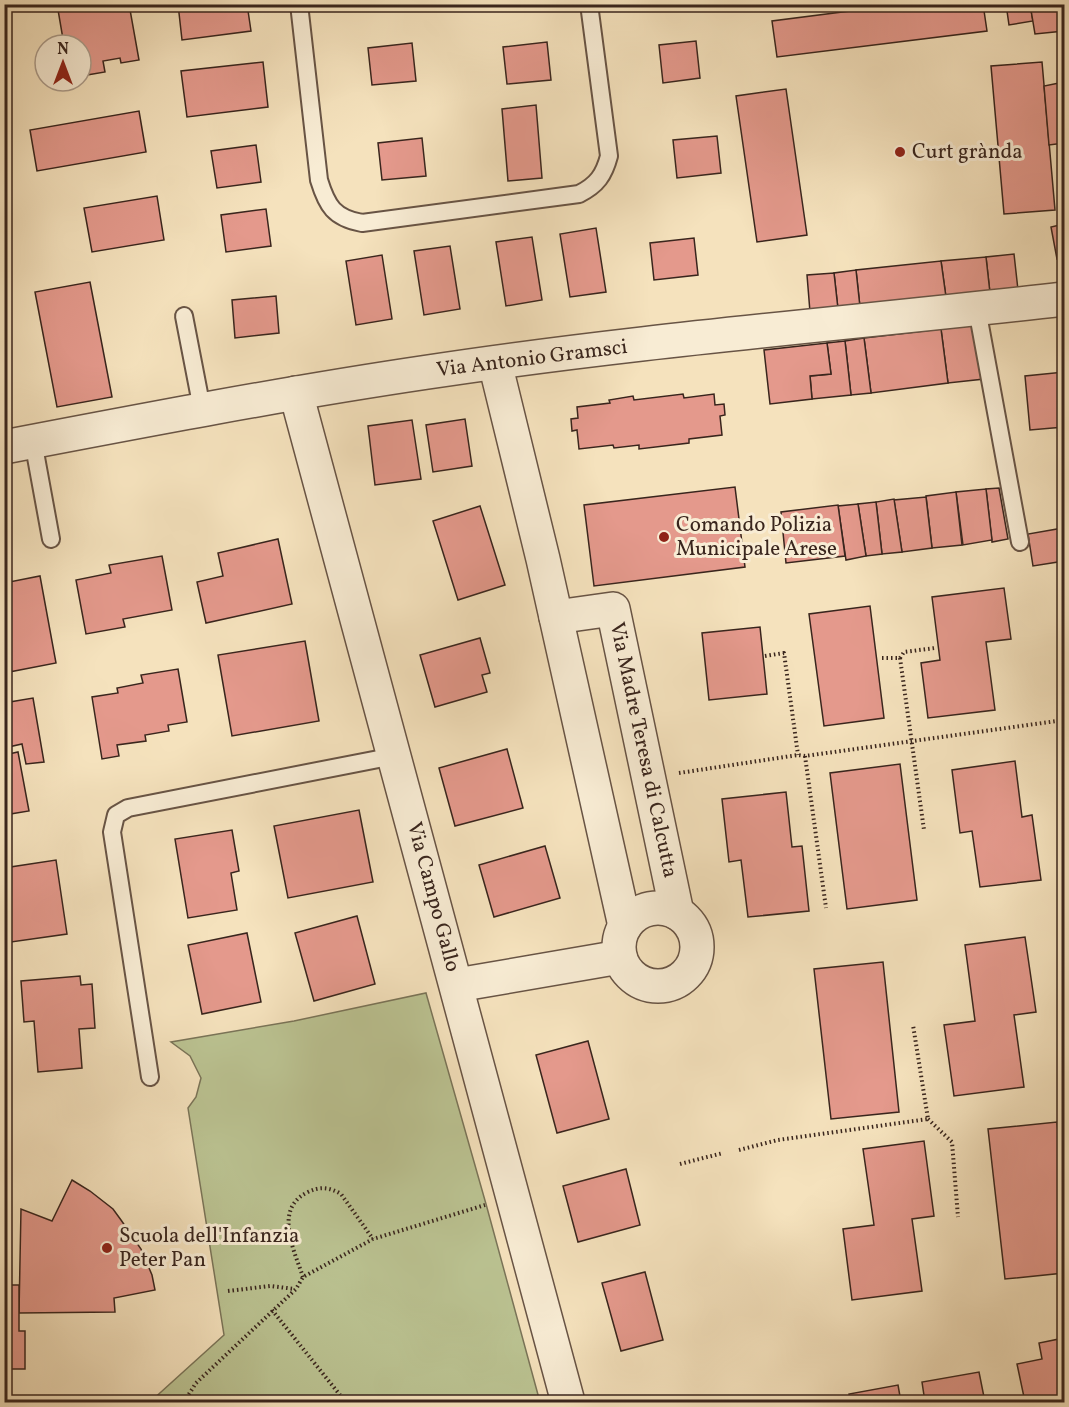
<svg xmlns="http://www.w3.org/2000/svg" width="1069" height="1407" font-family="Vollkorn,serif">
<rect width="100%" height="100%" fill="#f5e2bd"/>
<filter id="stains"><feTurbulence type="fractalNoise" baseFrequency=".00333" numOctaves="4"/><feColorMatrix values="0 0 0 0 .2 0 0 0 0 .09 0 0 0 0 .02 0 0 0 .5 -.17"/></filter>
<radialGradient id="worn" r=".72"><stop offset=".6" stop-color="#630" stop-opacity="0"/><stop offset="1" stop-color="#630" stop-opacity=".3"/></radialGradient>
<path fill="#bbc392" stroke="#7a7458" stroke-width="1.5" d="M426 993 486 1204 540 1402H150L224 1335 188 1108 196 1097 201 1078 190 1056 171 1042 294 1021Z"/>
<g fill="#e4998c" stroke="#39251d" stroke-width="1.5">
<path d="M57 4H129L139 60 121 63 120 58 103 61 105 72 81 76V45H64Z"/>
<path d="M178 4H247L251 31 182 40Z"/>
<path d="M388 4H432V6L388 10Z"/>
<path d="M905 4H983L987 31 777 57 772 21Z"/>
<path d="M1006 4H1030L1033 21 1009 25Z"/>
<path d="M1030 4H1064V31L1035 34Z"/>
<path d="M696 41 700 78 663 83 659 45Z"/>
<path d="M547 42 551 80 507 84 503 47Z"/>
<path d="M412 43 416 81 372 85 368 48Z"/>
<path d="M263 62 268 107 187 117 181 71Z"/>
<path d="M1042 62 1055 210 1004 214 991 66Z"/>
<path d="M1064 82V143L1049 145 1044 86Z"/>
<path d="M786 89 807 235 757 242 736 96Z"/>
<path d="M536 105 542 178 508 181 502 109Z"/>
<path d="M139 111 146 152 37 171 30 130Z"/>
<path d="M717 136 721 173 677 178 673 140Z"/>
<path d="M422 138 426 176 382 180 378 143Z"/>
<path d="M256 145 261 182 217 188 211 151Z"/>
<path d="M157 196 164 240 92 252 84 208Z"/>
<path d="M4 207 11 247 4 248Z"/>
<path d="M266 209 271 246 226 252 221 215Z"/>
<path d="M1064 224V257L1057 259 1051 227Z"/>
<path d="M596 228 606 292 570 297 560 234Z"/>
<path d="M532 237 542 300 506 306 496 242Z"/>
<path d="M694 238 698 275 654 280 650 243Z"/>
<path d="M450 246 460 309 424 315 414 251Z"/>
<path d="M1014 254 1018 290 990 293 986 257Z"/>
<path d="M382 255 392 319 356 325 346 261Z"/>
<path d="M986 257 990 293 946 297 941 261Z"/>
<path d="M941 261 946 297 860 307 856 270Z"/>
<path d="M856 270 860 307 838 309 834 273Z"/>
<path d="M834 273 838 309 810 312 807 275Z"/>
<path d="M90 282 112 397 57 407 35 292Z"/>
<path d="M276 296 279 333 235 338 232 300Z"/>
<path d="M974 325 984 379 948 383 941 329Z"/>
<path d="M941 329 948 383 871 393 864 338Z"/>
<path d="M864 338 871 393 851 395 845 341Z"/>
<path d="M845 341 851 395 812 399 810 376 831 374 827 343Z"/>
<path d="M827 343 831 374 810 376 812 399 770 404 764 350Z"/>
<path d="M1064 372V427L1030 430 1025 376Z"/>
<path d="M683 394 684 398 714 394 715 405 724 404 725 415 720 416 722 435 689 439V443L639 449V445L614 448 613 445 579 449 577 430 572 431 571 419 578 418 577 407 610 403 609 400 633 396 634 400Z"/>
<path d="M465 419 472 466 433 472 426 425Z"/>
<path d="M412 420 421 479 375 485 368 426Z"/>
<path d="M735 487 745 567 594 586 584 505Z"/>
<path d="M999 488 1008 539 992 542 986 489Z"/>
<path d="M986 489 992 540 963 545 956 492Z"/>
<path d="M956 492 962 545 932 548 926 496Z"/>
<path d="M926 497 932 548 902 552 894 500Z"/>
<path d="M894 499 902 552 882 554 876 502Z"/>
<path d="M876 502 882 554 866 556 858 504Z"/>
<path d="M858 504 866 556 846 560 838 506Z"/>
<path d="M838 505 845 556 786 563 781 512Z"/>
<path d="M480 506 505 585 458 600 433 521Z"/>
<path d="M1063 528 1064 561 1033 566 1028 534Z"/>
<path d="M278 539 292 604 206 623 197 582 223 576 218 553Z"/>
<path d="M162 556 172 610 123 619 125 627 86 634 76 580 111 573 109 565Z"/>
<path d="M40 576 56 663 4 673V583Z"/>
<path d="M1004 588 1011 639 986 642 995 710 928 718 921 663 940 660 932 597Z"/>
<path d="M870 606 884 718 824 726 809 614Z"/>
<path d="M1058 614H1064V667Z"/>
<path d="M760 627 767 694 709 700 702 633Z"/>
<path d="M480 638 490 673 482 675 487 692 435 707 420 655Z"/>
<path d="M305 641 319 721 232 736 218 655Z"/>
<path d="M178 669 187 722 168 725 169 731 145 735 146 741 117 745 119 756 102 759 92 697 118 693 117 688 143 683 141 675Z"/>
<path d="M33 698 44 762 26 764 22 744 4 748V703Z"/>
<path d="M507 749 523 808 455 826 439 768Z"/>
<path d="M18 752 29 811 4 815V755Z"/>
<path d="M1015 761 1022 817 1032 815 1041 880 980 887 972 831 960 833 952 770Z"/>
<path d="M900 764 917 900 847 909 830 773Z"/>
<path d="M786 792 792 847 802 846 809 911 748 917 741 860 729 862 722 799Z"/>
<path d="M359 810 373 882 288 898 274 826Z"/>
<path d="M232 830 239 871 231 873 237 910 188 918 175 839Z"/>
<path d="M545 846 560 898 494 917 479 865Z"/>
<path d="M56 860 67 934 4 943V868Z"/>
<path d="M357 916 375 984 314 1001 295 933Z"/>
<path d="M247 933 261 1002 202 1014 188 945Z"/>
<path d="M1025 937 1036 1012 1014 1015 1024 1087 954 1096 944 1025 975 1021 965 945Z"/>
<path d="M883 962 899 1112 831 1119 814 969Z"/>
<path d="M80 976 81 985 92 984 95 1028 79 1029 82 1068 38 1072 34 1021 24 1022 21 981Z"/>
<path d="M588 1041 609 1119 557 1133 536 1055Z"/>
<path d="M1057 1122 1064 1193V1273L1005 1279 988 1129Z"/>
<path d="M924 1141 934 1216 912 1219 922 1291 852 1300 843 1229 874 1225 863 1149Z"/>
<path d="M626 1169 640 1225 578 1242 563 1186Z"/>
<path d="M72 1180 90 1191 113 1209 121 1220 141 1249 152 1275 155 1290 114 1298 115 1312 19 1313 21 1209 52 1221Z"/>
<path d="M645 1272 663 1340 621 1351 602 1283Z"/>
<path d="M4 1285H19V1331H25V1369H4Z"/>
<path d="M1059 1339 1064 1364V1395L1025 1402 1017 1364 1042 1359 1039 1343Z"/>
<path d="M979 1372 985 1402H925L922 1382Z"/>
<path d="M898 1385 901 1402H851L849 1394Z"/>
</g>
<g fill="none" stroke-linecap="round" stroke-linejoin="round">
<g stroke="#685445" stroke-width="20">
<g id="service">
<path d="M299 4 319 180C327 206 334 218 362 223L579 194C597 185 604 175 609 156L589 4"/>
<path d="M977 309 1020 542"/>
<path d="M184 316 202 409"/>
<path d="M33 441 51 539"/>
<path d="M150 1077 112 832 116 815 128 808 394 756"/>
</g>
</g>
<g stroke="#685445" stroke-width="36">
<g id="minor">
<path d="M495 363 543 559 625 926"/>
<path d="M296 393 568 1402"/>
<path d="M4 447C145 420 286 393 428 372 639 340 853 323 1064 299"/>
<path d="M556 617 613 609 677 913"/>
<circle cx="658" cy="947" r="39"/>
<path d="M457 985 620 957"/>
</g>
</g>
<g stroke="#39251d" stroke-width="4" stroke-dasharray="1.5 3" stroke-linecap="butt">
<path d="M1062 83 1060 61H1064"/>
<path d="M765 656 784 653 798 755"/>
<path d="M882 658H900L924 830"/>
<path d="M900 658 904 652 935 648"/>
<path d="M805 756 826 908"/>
<path d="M679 773 798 755 805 756 1064 720"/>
<path d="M928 1119 952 1142 958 1217"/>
<path d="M739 1150 778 1140 928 1119 913 1025"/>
<path d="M680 1164 723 1153"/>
<path d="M303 1277C294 1250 274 1210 306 1193 319 1186 329 1187 341 1194L373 1239"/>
<path d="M228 1291 270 1286 295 1289"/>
<path d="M272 1310 340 1395"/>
<path d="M184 1402 196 1383 296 1289 303 1277 373 1239 485 1205"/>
</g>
<use href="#service" stroke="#f8ecd4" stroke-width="16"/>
<use href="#minor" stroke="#f8ecd4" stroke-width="33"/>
</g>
<g fill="#8f2418" stroke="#f8ecd4" stroke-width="2">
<circle cx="900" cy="152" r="6"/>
<circle cx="664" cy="537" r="6"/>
<circle cx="107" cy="1248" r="6"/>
</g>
<g text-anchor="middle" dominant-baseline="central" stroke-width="6" stroke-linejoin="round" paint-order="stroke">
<g font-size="21" fill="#39251d" stroke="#f8ecd4" text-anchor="start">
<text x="912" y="152">Curt grànda</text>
<text x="676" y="525">Comando Polizia<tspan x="676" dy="24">Municipale Arese</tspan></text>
<text x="119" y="1236">Scuola dell'Infanzia<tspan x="119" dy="24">Peter Pan</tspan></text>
</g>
<g font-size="21" fill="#39251d" stroke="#f8ecd4">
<text transform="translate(532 359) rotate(-7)">Via Antonio Gramsci</text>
<text transform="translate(643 750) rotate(78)">Via Madre Teresa di Calcutta</text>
<text transform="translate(433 897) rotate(75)">Via Campo Gallo</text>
</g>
</g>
<rect width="1069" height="1407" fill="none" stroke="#f5e2bd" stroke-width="24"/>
<rect x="6" y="6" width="1057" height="1395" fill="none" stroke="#39251d" stroke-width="3"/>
<rect x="12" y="12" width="1045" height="1383" fill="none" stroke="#39251d" stroke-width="1.5"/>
<g transform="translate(63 63)"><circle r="28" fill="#f8ecd4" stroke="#ac9c8b" stroke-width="1.5"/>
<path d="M0-4.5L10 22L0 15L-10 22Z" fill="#8f2418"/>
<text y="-9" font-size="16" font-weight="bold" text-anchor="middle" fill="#39251d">N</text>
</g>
<rect width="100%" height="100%" filter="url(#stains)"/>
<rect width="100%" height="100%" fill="url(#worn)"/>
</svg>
